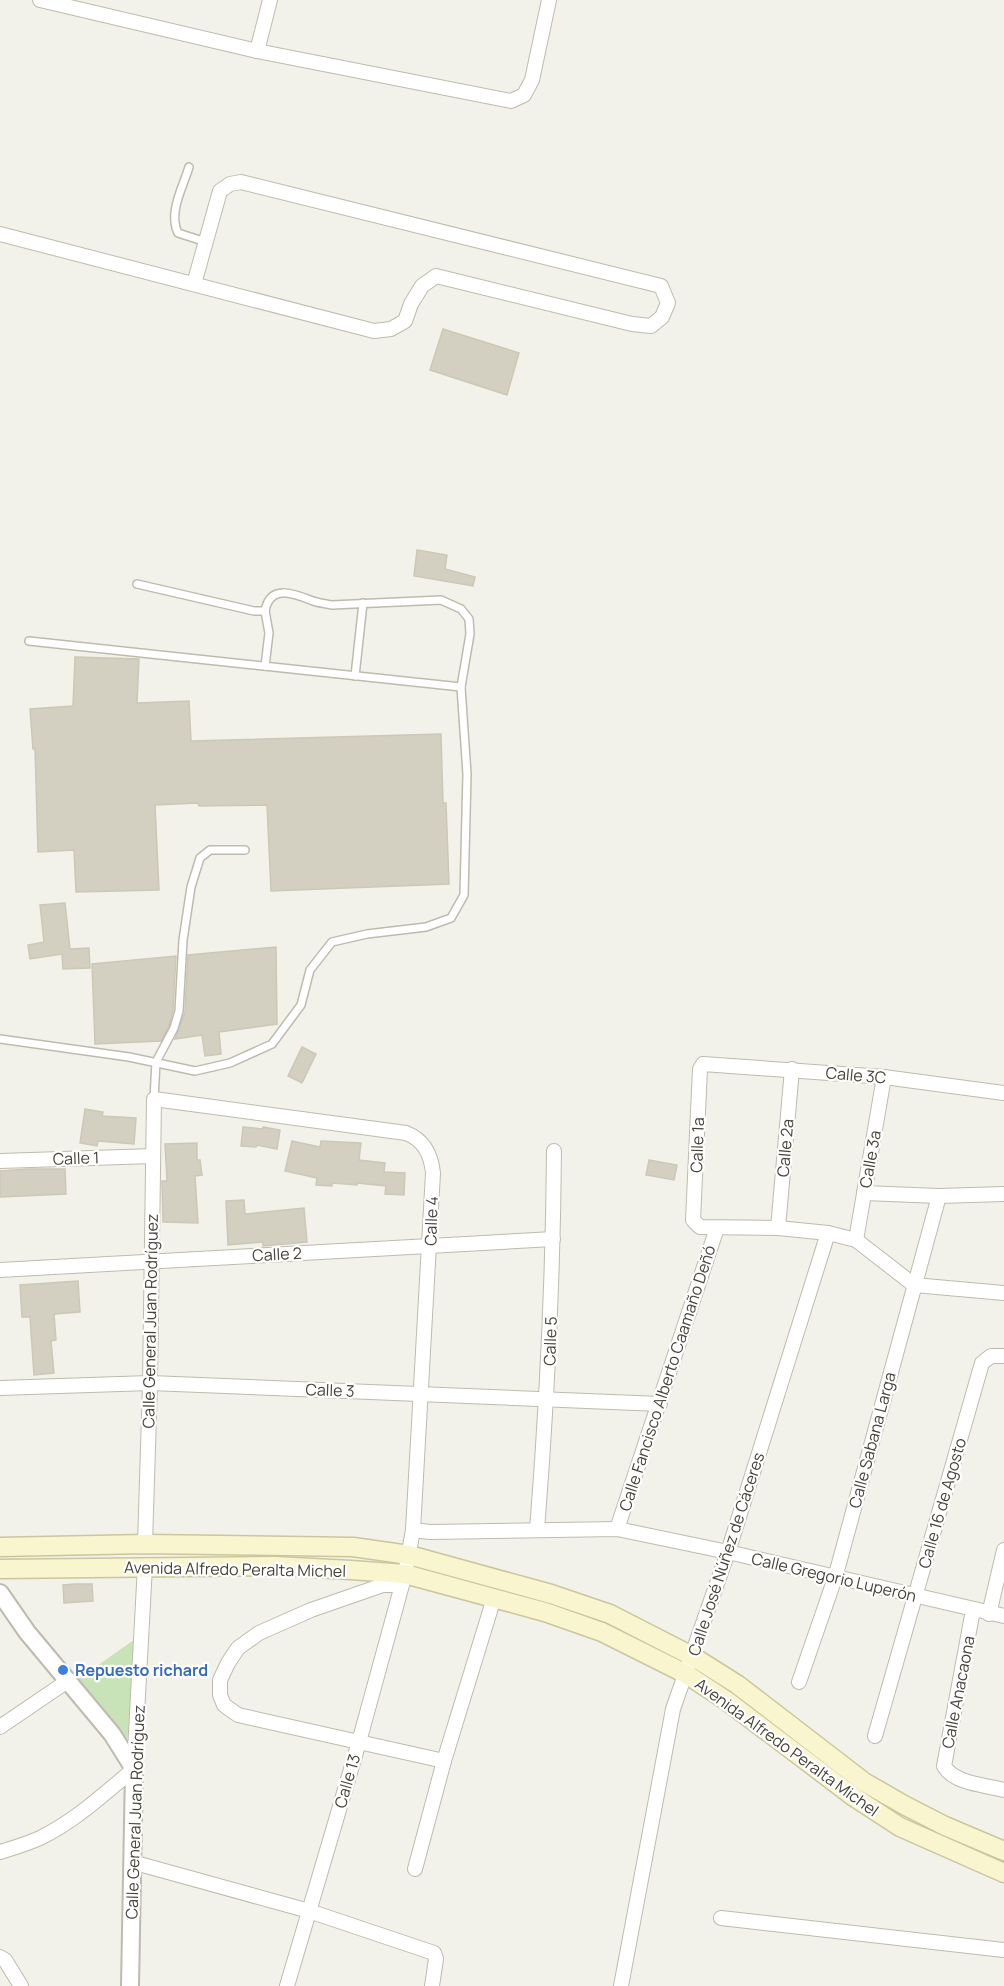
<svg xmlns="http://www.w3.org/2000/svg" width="1004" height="1986" font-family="Manrope,sans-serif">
<rect width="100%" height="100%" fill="#f3f2ea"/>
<path fill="#c8e3b8" d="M138 1637 126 1751 77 1680Z"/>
<g fill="#d3cfc1" stroke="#cdc8b5" stroke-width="1.5">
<path d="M443 329 519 353 507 395 430 370Z"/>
<path d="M417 550 447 555 445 569 475 577 473 586 414 576Z"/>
<path d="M75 657 139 659 137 703 189 701 191 741 441 734 443 803H446L449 884 271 891 267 805 199 806 198 803 155 805 159 890 76 892 74 850 38 852 35 748 33 749 30 709 73 706Z"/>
<path d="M65 903 70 949 89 948 90 968 63 969 62 954 30 959 28 945 44 942 40 905Z"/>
<path d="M276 947 277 1024 219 1032 221 1054 205 1056 202 1035 175 1039 185 1012 188 955Z"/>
<path d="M176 956 173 1010 169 1026 161 1041 95 1044 92 964Z"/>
<path d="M302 1047 316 1054 302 1083 288 1076Z"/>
<path d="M85 1109 103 1112 102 1116 136 1118 134 1144 98 1141 97 1146 80 1143Z"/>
<path d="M243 1127 263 1129V1127L280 1130 277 1149 257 1145 256 1147 241 1146Z"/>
<path d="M292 1141 320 1147 321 1141 361 1143 359 1160 385 1163 384 1172 405 1173 404 1195 385 1194 386 1186 357 1183V1185L332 1183V1186L316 1185 317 1178 285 1171Z"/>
<path d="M197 1143V1160H200L202 1175 195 1176 198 1223 163 1222 162 1181H167L165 1144Z"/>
<path d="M649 1160 677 1165 674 1180 646 1175Z"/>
<path d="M28 1169H65L66 1194 0 1197V1171Z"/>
<path d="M244 1200 245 1214 304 1208 307 1242 263 1246V1242L228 1245 226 1201Z"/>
<path d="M78 1281 80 1312 54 1314 56 1340 51 1341 54 1373 34 1375 30 1317H22L20 1285Z"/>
<path d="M75 1584H92L93 1601 64 1603 63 1585Z"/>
</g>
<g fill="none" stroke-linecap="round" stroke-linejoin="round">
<g stroke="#bebbae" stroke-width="10">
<g id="service">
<path d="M189 167C183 187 168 213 178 233L206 242"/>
<path d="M265 611 269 633 265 666"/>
<path d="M29 641 461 687"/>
<path d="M355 676 363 603"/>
<path d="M0 1039 129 1057 195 1071 230 1063 272 1044 301 1005 310 970 332 942 367 934 426 927 451 918 464 895 467 774 461 687 470 634 469 619 461 609 441 600 332 605C326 604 319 603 313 601 295 594 270 583 265 611H254L137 584"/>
<path d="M154 1099 156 1062 174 1028 179 1011 183 940 191 887 200 858 210 850H245"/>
</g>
</g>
<g stroke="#bebbae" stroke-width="16">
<g id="minor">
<path d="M40 0 257 51 511 101 524 95 532 80 549 0"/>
<path d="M257 51 270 0"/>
<path d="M0 234 374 331 391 329 405 321 411 304 422 286 436 276 632 324 651 326 662 317 668 303 661 286 241 182 230 184 220 191 194 284"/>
<path d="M1004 1093 884 1077 703 1064 700 1069 693 1220 700 1227 778 1228 828 1233 856 1240 914 1285 1004 1293"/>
<path d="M0 1161 153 1156"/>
<path d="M864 1193 939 1196 1004 1194"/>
<path d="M778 1228 792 1069"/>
<path d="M856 1240 884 1077"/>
<path d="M0 1270 553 1239"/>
<path d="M0 1388 150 1383 660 1404"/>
<path d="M617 1529 717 1228"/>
<path d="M413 1530 430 1532 617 1529 728 1552 1004 1616"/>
<path d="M537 1530C547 1404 553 1278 554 1151"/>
<path d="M145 1544 150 1383 154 1099 406 1133C424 1140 431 1154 433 1173L413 1530 405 1574 359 1742 287 1986"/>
<path d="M401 1585H383L311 1610 259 1633 238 1648 228 1663 220 1680V1695L224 1705 238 1715 444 1761"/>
<path d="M973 1610 944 1766C954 1784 986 1785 1004 1790"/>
<path d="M989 1614 1004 1550"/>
<path d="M799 1682 835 1578 939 1196"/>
<path d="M0 1727 69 1680"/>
<path d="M875 1736 982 1363 991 1356H1004"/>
<path d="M0 1852C13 1848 27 1844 40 1838 75 1821 104 1794 134 1769L145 1566"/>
<path d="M132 1862 309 1911 434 1953 436 1959 432 1986"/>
<path d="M415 1869 444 1761 494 1598"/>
<path d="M721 1918 1004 1950"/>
<path d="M0 1957 5 1960 21 1986"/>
<path d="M621 1986 673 1709 728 1552 828 1233"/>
</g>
</g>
<g stroke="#bebbae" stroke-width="20">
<path id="tertiary" d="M0 1593 27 1632 112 1734 134 1769 130 1986"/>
</g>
<g stroke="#cac69d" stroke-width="21">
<g id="secondary">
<path d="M0 1547 145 1544 353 1547 409 1555 551 1594 610 1614 692 1656 738 1685 864 1782 904 1805 945 1826 1004 1851"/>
<path d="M0 1569 274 1566 351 1570 405 1574 545 1612 602 1632 686 1674 727 1701 854 1797 900 1827 1004 1873"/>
</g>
</g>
<use href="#service" stroke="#fff" stroke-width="7"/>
<use href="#minor" stroke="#fff" stroke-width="14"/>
<use href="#tertiary" stroke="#fff" stroke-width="16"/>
<use href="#secondary" stroke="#f9f5cf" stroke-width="18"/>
</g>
<circle fill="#3f7fe0" stroke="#fff" stroke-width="2" cx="63" cy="1670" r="6"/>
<g text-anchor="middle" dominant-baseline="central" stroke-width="4.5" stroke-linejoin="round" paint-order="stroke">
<g font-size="16" fill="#464339" stroke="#fff">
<text transform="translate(856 1075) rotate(5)">Calle 3C</text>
<text transform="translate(697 1145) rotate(-88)">Calle 1a</text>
<text transform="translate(785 1148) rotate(-85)">Calle 2a</text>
<text transform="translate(76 1158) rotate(-2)">Calle 1</text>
<text transform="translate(870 1159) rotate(-80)">Calle 3a</text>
<text transform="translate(431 1221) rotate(-88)">Calle 4</text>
<text transform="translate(277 1254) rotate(-3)">Calle 2</text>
<text transform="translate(150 1321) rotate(-89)">Calle General Juan Rodríguez</text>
<text transform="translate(550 1341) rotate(-88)">Calle 5</text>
<text transform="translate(667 1378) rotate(-72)">Calle Fancisco Alberto Caamaño Deñó</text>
<text transform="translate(330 1390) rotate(2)">Calle 3</text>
<text transform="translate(872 1440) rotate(-75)">Calle Sabana Larga</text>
<text transform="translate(942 1503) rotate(-74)">Calle 16 de Agosto</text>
<text transform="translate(726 1554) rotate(-72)">Calle José Núñez de Cáceres</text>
<text transform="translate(235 1569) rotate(1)">Avenida Alfredo Peralta Michel</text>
<text transform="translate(834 1577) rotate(13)">Calle Gregorio Luperón</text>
<text transform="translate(958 1692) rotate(-79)">Calle Anacaona</text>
<text transform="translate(787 1747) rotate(36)">Avenida Alfredo Peralta Michel</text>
<text transform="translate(347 1781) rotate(-74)">Calle 13</text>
<text transform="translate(135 1812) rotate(-88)">Calle General Juan Rodríguez</text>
</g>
<g font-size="16" font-weight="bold" fill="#366cbe" stroke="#fff" text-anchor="start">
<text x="75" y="1670">Repuesto richard</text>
</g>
</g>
</svg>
